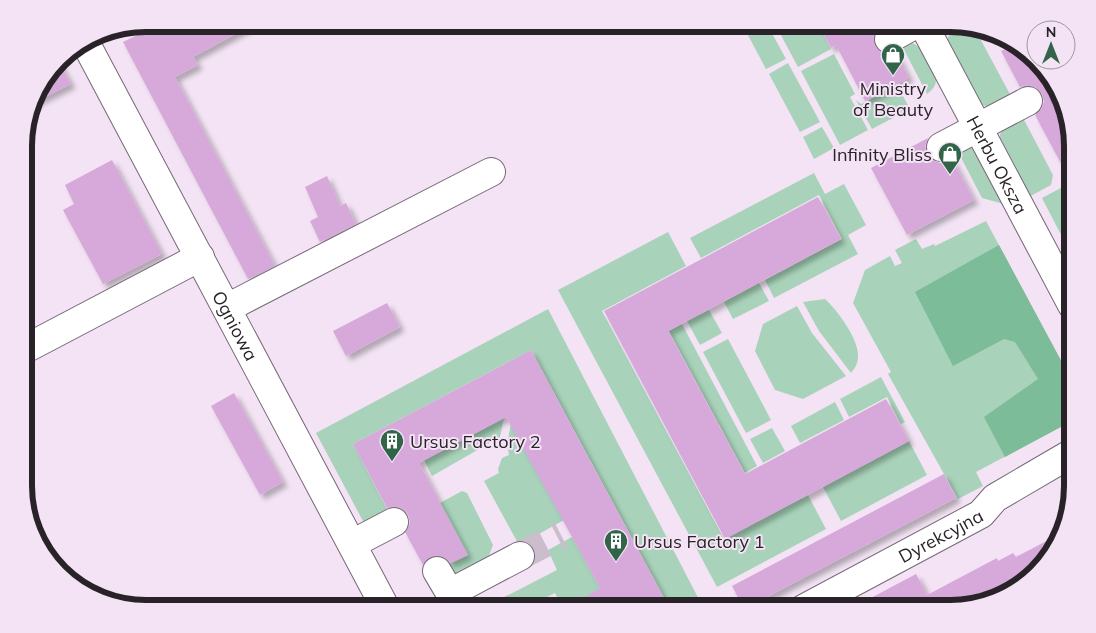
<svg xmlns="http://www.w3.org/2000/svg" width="1096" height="633" font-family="Mulish,sans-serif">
<defs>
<filter id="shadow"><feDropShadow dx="4.5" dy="4.5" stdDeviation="2.5" flood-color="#0004"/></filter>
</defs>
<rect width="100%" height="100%" fill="#f3e3f4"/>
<g fill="#a8d3ba">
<path d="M742 24H767L786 59 766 69Z"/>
<path d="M775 24H818L831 49 798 67Z"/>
<path d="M958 26 976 31 1012 98 989 107 979 104 947 44 948 37Z"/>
<path d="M912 43C922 46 936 70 936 80 936 86 932 90 927 94L901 44Z"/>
<path d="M834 54 855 94 850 97 868 130 840 145 801 71Z"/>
<path d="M788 63 820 122 800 132 769 74Z"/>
<path d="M897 85 910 109 872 129 856 100 861 104Z"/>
<path d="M1022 116 1053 175 1051 185 1027 198 998 140 1003 127Z"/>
<path d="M822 127 834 148 814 159 803 137Z"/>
<path d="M970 147 977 151 1007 205 982 198 956 148Z"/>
<path d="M814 173 825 194 844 184 866 225 848 235 858 254 774 298 765 280 842 239 819 195 701 258 690 238Z"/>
<path d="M1072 182V256L1042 198Z"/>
<path d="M986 221 1072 381V421L976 472 983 486 958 499 888 374 891 372 853 303 865 270 890 256 895 266 902 263 895 250 916 239 922 249 934 244 935 246Z"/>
<path d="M668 232 686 266 602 311 724 539 808 495 826 529 717 587 558 290Z"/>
<path d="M759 283 769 301 733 319 724 302Z"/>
<path d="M825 299C838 311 864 345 857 363 856 367 853 370 851 373L819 331 803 302Z"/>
<path d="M797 306 812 333 846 376 803 399 775 390 755 351 763 324Z"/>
<path d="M548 309 704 609H670L531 350 353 444 388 511 364 523 316 433Z"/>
<path d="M709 310 722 333 700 345 687 321Z"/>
<path d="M682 324 757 466 745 473 669 331Z"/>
<path d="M728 339 771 420 746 433 703 352Z"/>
<path d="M881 377 905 422 901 424 887 397 849 417 840 399Z"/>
<path d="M835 402 844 420 800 443 791 426Z"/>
<path d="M504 418 500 437 432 476 424 460Z"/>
<path d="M511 424 564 520 519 545 484 481 499 473 498 469 502 458 509 455 507 444Z"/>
<path d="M772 428 785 451 763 463 750 439Z"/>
<path d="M909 441 927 475 841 521 823 487Z"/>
<path d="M462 491 467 493 493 545 488 558 458 574 452 573 448 565 467 554 440 503Z"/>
<path d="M572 537 600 588 575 608 573 604 563 608 555 593 523 609H481L557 570 548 550Z"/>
</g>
<path fill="#7cbc98" d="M999 245 1072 381V421L1005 457 984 417 1038 379 1015 342 1004 339 953 366 915 292Z"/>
<g fill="#d6a9da" filter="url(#shadow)">
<path d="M159 24H254L193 57 198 65 175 77 275 266 248 279 123 42Z"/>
<path d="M818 24H881L873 38 875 46 881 53 889 55 896 53 909 78 865 101 836 45 831 48Z"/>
<path d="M1015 44 1052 78 1072 138V184L1035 115 1041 109 1044 102 1042 94 1036 88 1028 85 1020 87 1001 51Z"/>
<path d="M59 62 71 84 33 103 36 92Z"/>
<path d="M928 138 925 146 927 155 932 160 940 163 952 159 974 200 907 235 871 168Z"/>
<path d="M112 160 162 254 103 284 63 210 74 204 65 185Z"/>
<path d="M327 176 340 206 346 203 356 224 320 242 310 221 318 217 305 187Z"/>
<path d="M818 197 841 239 668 331 745 474 886 399 909 441 725 539 604 311Z"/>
<path d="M387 303 400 327 346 356 333 331Z"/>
<path d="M531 350 596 472 670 609H565L600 588 506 417 419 463 468 555 451 563 444 557 436 555 429 558 423 565 405 532 410 523 408 514 403 509 395 506 387 508 353 444Z"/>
<path d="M234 393 283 482 260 495 211 406Z"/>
<path d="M944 474 956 498 744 609 732 586Z"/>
<path d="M1060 534 1056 548 1025 581 996 596 958 609H850L916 574 927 595 997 558 998 561 1013 553 1016 557Z"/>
</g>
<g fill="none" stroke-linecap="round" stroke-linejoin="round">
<path stroke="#cbbdcb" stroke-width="28" stroke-dasharray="28 14" stroke-linecap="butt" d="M520 556 561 535"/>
<g stroke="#766878" stroke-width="30">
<g id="minor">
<path id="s1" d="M923 24 1072 305"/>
<path d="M889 39 916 24"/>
<path id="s2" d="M85 42 386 609"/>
<path d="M941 147 1028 101"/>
<path d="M227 308 491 172"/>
<path d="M25 349 200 257"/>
<path d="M352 544 394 522"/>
<path d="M437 571 450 593"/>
<path d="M459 609 450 593 520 556"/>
<path id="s3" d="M803 609 981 514 995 498 1072 453"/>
</g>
</g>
<use href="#minor" stroke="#fff" stroke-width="28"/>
</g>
<defs>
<g id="shop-pin" transform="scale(1.25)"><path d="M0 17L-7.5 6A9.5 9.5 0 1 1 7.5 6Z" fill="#316449" stroke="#f3e3f4"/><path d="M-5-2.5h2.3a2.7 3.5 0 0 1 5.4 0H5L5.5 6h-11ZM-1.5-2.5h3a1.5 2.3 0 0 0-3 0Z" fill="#fff"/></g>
<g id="building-pin" transform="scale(1.25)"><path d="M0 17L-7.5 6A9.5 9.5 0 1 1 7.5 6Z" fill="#316449" stroke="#f3e3f4"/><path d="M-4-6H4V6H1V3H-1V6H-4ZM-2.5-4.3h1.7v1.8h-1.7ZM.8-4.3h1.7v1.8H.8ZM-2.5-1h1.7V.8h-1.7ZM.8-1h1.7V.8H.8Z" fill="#fff"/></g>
</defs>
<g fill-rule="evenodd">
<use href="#shop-pin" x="893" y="55"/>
<use href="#shop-pin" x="950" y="154"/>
<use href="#building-pin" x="392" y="441"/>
<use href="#building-pin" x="616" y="541"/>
</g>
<g text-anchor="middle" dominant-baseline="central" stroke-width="4" stroke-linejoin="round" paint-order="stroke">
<g font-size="18" fill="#292329" stroke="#f3e3f4" text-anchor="start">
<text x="893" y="88" text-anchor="middle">Ministry<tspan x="893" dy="21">of Beauty</tspan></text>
<text x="932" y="154" text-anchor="end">Infinity Bliss</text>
<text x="410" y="441">Ursus Factory 2</text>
<text x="634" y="541">Ursus Factory 1</text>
</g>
<g font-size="18" fill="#292329" stroke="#f3e3f4">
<text stroke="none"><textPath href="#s1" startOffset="159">Herbu Oksza</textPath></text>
<text stroke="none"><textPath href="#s2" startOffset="321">Ogniowa</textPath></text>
<text stroke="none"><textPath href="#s3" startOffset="156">Dyrekcyjna</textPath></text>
</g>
</g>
<path d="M0 0H1096V633H0ZM146 32H950A114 114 0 0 1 1064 146V486A114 114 0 0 1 950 600H146A114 114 0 0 1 32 486V146A114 114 0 0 1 146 32Z" fill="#f3e3f4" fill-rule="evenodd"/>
<path fill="none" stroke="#292329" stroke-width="6" d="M146 32H950A114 114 0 0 1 1064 146V486A114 114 0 0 1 950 600H146A114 114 0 0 1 32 486V146A114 114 0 0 1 146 32Z"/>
<g transform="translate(1051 45)"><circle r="24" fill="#f3e3f4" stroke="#a296a3"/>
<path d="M0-4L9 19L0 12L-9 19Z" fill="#316449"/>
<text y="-8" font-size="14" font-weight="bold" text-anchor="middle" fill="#292329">N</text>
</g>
</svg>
